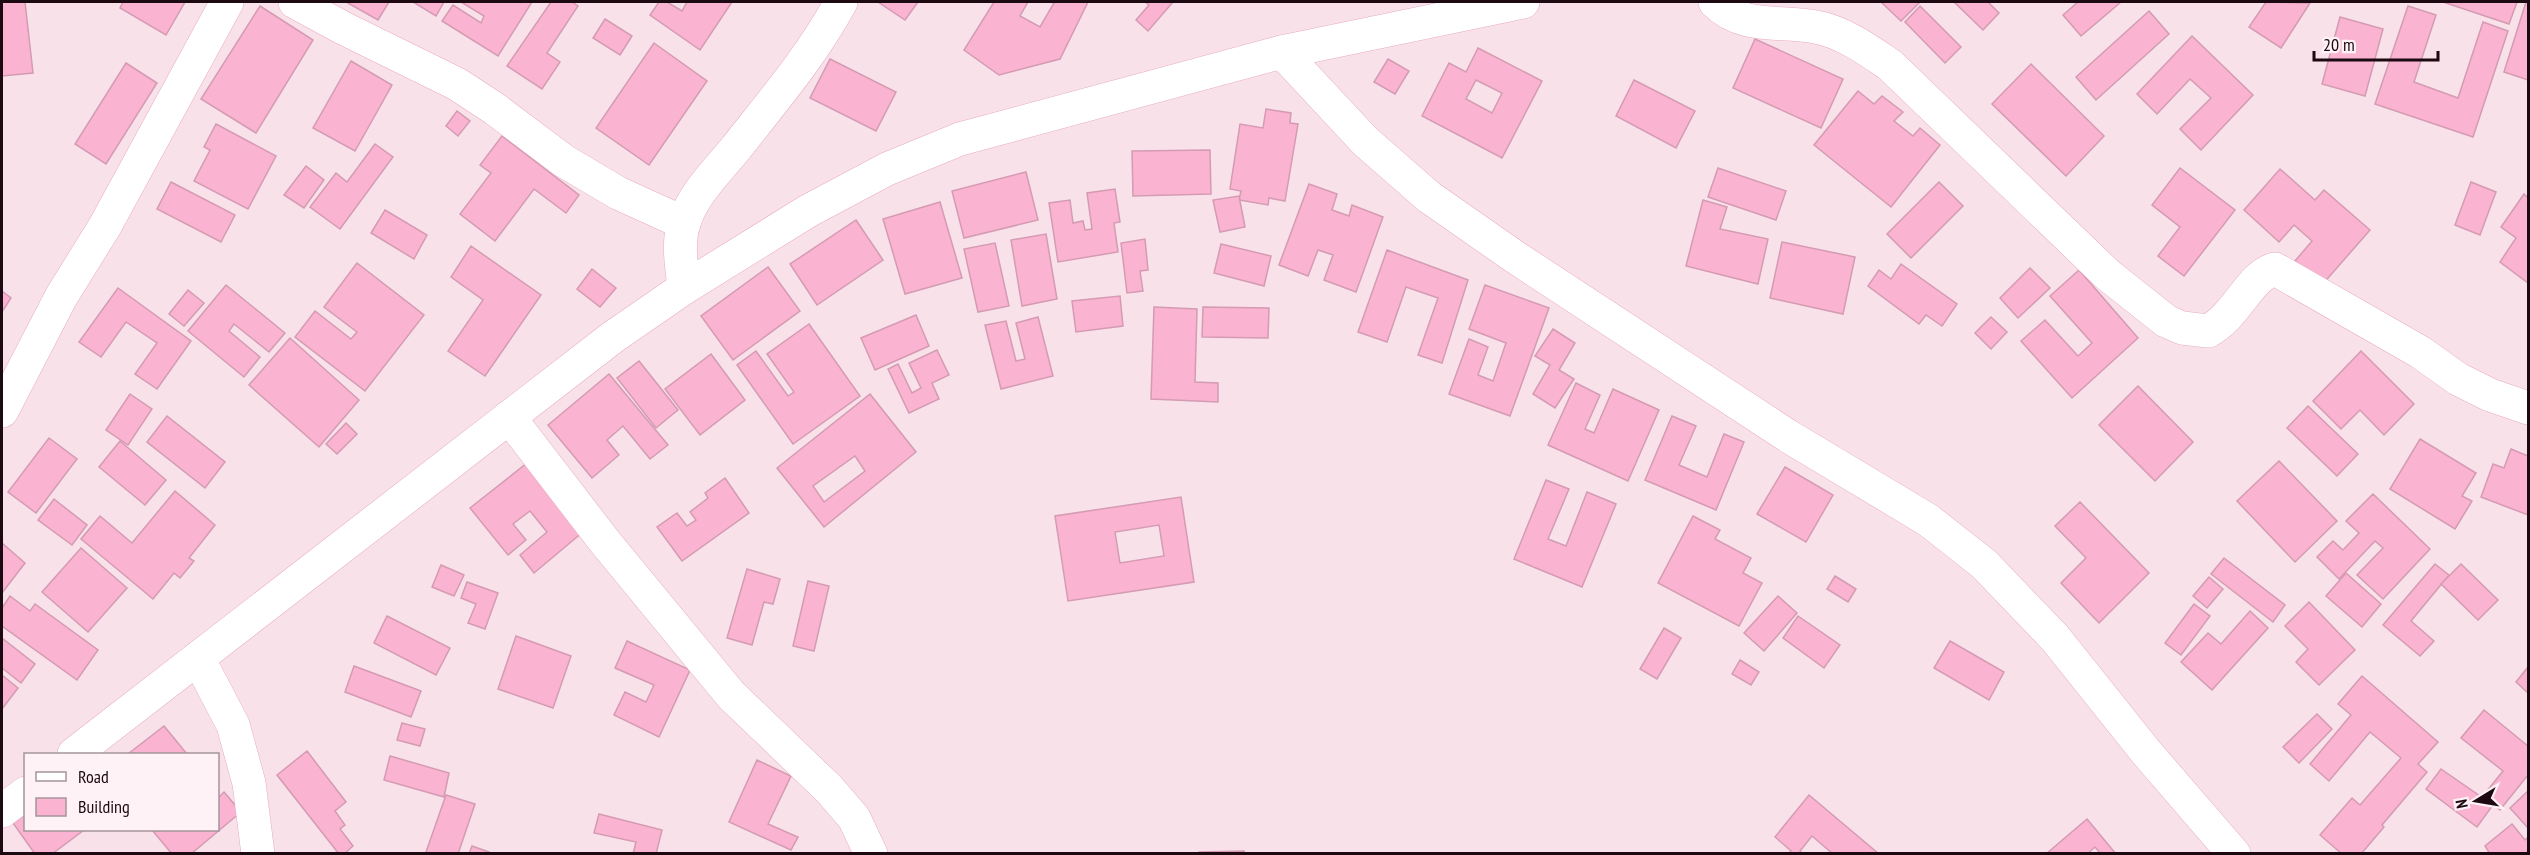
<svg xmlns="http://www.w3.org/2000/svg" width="2530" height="855" font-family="'PT Sans Narrow',sans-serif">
<rect width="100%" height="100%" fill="#f9e1ea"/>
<g fill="#fab3d0" stroke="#d49bb2" stroke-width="1.5" fill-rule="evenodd">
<path d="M2 2H25L33 73 2 76Z"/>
<path d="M123 2H185L166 35 120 8Z"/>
<path d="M346 2H389L378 20Z"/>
<path d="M413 2H444L436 16Z"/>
<path d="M461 2H532L498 56 442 21 453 5 481 23 484 16Z"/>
<path d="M551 2H572L578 6 547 53 560 62 542 89 507 66Z"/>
<path d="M659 2H667L682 11 687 2H732L700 50 650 15Z"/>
<path d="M878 2H918L905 20Z"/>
<path d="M994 2H1028L1020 16 1040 27 1054 3 1051 2H1088L1060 59 999 75 964 50Z"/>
<path d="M1145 2H1173L1148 31 1136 20 1149 5Z"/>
<path d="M1881 2H1920L1901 21Z"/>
<path d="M1954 2H1988L1999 13 1983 30Z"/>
<path d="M2078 2H2121L2081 36 2063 15Z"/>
<path d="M2266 2 2310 3 2281 48 2249 27Z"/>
<path d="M2443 2H2517L2509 24Z"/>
<path d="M2526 2H2528V80L2504 72Z"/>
<path d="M260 6 313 40 256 133 201 99Z"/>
<path d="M1920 6 1961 47 1945 63 1905 22Z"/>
<path d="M2408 6 2436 15 2414 82 2458 98 2483 22 2508 31 2473 137 2375 104Z"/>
<path d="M2149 11 2169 34 2096 100 2076 77Z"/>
<path d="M2340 17 2383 29 2365 96 2322 84Z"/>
<path d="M605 19 632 36 620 55 593 38Z"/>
<path d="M2192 36 2253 95 2201 150 2180 129 2211 98 2190 79 2157 114 2137 94Z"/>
<path d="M1755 39 1843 79 1821 128 1733 88Z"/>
<path d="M654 43 707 81 649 165 596 128Z"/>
<path d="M1478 48 1542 81 1502 158 1422 116 1449 63 1466 72ZM1476 80 1502 93 1492 113 1466 99Z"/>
<path d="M830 59 896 92 876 131 810 98Z"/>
<path d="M1388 59 1409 71 1395 94 1374 82Z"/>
<path d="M351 61 392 85 355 151 313 128Z"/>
<path d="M126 63 157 83 106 164 75 144Z"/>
<path d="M2031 64 2104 136 2066 176 1992 104Z"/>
<path d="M1634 80 1695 111 1676 148 1616 116Z"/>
<path d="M1858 91 1874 104 1882 96 1903 112 1894 121 1913 136 1920 128 1940 145 1891 207 1814 145Z"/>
<path d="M1266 109 1291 113 1290 123 1298 124 1285 201 1269 198 1268 205 1239 200 1241 191 1230 189 1240 124 1263 128Z"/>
<path d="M457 111 470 121 458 136 446 126Z"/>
<path d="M216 124 276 156 248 209 194 181 210 150 204 147Z"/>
<path d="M502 136 579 195 566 213 534 189 495 241 460 214 491 173 480 165Z"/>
<path d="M375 144 393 157 340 229 310 207 336 173 347 182Z"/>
<path d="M1210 150 1211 194 1133 196 1132 151Z"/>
<path d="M306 166 324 180 304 208 284 195Z"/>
<path d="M1718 168 1786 191 1776 220 1708 197Z"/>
<path d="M2180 168 2235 210 2184 276 2158 256 2180 227 2152 205Z"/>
<path d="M2280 169 2315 200 2324 190 2370 230 2322 285 2295 261 2312 241 2294 225 2279 242 2244 210Z"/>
<path d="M1026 172 1038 220 964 238 952 191Z"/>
<path d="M171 182 235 215 221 242 157 209Z"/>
<path d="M1939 182 1963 206 1911 258 1887 234Z"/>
<path d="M2471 182 2496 192 2480 235 2455 225Z"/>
<path d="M1309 184 1337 194 1332 210 1349 216 1352 205 1383 217 1356 292 1324 280 1333 255 1318 250 1308 276 1279 265Z"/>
<path d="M1115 189 1120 222 1114 223 1118 252 1058 262 1049 203 1070 200 1073 223 1083 221 1085 230 1092 229 1087 193Z"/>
<path d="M2524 194 2528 198V283L2500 262 2516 238 2501 227Z"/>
<path d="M1239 196 1245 227 1220 232 1213 200Z"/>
<path d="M1703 200 1727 207 1720 229 1768 239 1758 284 1686 266Z"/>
<path d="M940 202 962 278 905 294 883 219Z"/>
<path d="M385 210 427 235 414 259 371 233Z"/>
<path d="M856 220 883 260 817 305 790 264Z"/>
<path d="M1046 234 1057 299 1022 306 1011 240Z"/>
<path d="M1145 239 1148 270 1140 271 1143 291 1127 293 1121 243Z"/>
<path d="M1782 242 1855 257 1843 314 1770 298Z"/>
<path d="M995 243 1009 306 978 312 964 249Z"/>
<path d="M1221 244 1271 256 1264 286 1214 273Z"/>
<path d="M471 246 541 295 485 376 448 351 483 300 451 277Z"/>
<path d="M1387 250 1468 280 1442 363 1418 355 1438 298 1406 287 1387 342 1358 332Z"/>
<path d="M357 263 424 315 365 391 295 337 315 311 351 339 357 332 324 307Z"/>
<path d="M1901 264 1957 304 1942 326 1926 315 1919 324 1868 286 1879 270 1891 279Z"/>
<path d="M768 267 800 311 733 360 701 316Z"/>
<path d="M2030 268 2050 288 2018 318 2000 298Z"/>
<path d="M592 269 616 288 600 307 577 289Z"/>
<path d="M2079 270 2138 338 2072 398 2021 341 2045 320 2078 356 2092 343 2050 296Z"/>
<path d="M226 285 285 333 269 352 234 324 229 331 260 357 244 377 188 331Z"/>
<path d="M1485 285 1549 308 1510 416 1449 394 1469 339 1488 347 1478 375 1493 381 1506 343 1469 329Z"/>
<path d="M118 288 191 341 157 389 135 374 157 343 126 322 101 357 79 342Z"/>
<path d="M188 290 204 303 184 326 169 314Z"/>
<path d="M2 291 11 298 2 312Z"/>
<path d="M1120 296 1123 326 1076 332 1072 301Z"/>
<path d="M1154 307 1197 309 1195 382 1218 383V402L1151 399Z"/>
<path d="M1203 307 1269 308 1268 338 1202 337Z"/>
<path d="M916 315 929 346 875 370 861 338Z"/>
<path d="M1038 317 1053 376 1001 389 985 325 1006 321 1016 361 1025 359 1016 323Z"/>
<path d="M1991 317 2007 332 1991 349 1975 333Z"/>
<path d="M809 324 860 396 793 444 737 365 756 351 788 396 794 392 767 354Z"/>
<path d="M1553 329 1575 343 1559 370 1574 379 1555 408 1533 394 1550 365 1535 356Z"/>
<path d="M290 338 359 400 319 447 249 385Z"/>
<path d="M937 350 949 375 932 383 939 399 909 413 888 369 898 364 912 393 921 388 909 363Z"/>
<path d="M2361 351 2414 404 2384 435 2360 410 2341 429 2313 401Z"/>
<path d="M711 354 745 400 700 435 665 389Z"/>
<path d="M639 361 678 410 656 428 617 378Z"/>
<path d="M609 374 668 445 650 459 623 426 607 440 619 455 592 478 548 425Z"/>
<path d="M1576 383 1600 395 1585 429 1594 433 1613 389 1659 410 1628 481 1548 445Z"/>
<path d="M2138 386 2193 442 2155 481 2099 425Z"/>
<path d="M130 394 152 409 128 445 106 430Z"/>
<path d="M870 394 916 452 824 527 777 468ZM855 456 865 471 824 502 813 486Z"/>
<path d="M2308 406 2358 454 2337 476 2287 428Z"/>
<path d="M167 416 225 462 205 488 147 442Z"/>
<path d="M1672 416 1696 426 1679 465 1707 477 1724 434 1744 442 1716 510 1645 480Z"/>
<path d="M346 423 357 434 337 454 326 444Z"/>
<path d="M49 438 77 459 36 513 8 492Z"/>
<path d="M2420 439 2476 473 2462 496 2472 501 2455 529 2390 489Z"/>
<path d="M120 441 166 480 145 505 99 467Z"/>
<path d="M2511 449 2528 456V515L2481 497 2493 464 2504 468Z"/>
<path d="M2279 461 2337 521 2295 562 2237 501Z"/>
<path d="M527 463 583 532 534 573 520 555 547 532 530 511 513 524 526 540 508 555 470 508Z"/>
<path d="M1785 467 1833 495 1806 542 1757 514Z"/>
<path d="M725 478 749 513 682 561 657 527 677 513 687 526 696 520 690 512 708 498 705 493Z"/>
<path d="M1546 480 1569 489 1548 539 1566 546 1587 492 1616 504 1582 587 1514 559Z"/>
<path d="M175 491 215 525 189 558 194 561 180 578 174 573 153 599 81 539 100 516 132 543Z"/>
<path d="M2373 494 2430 549 2383 599 2357 575 2383 548 2375 541 2339 579 2317 557 2333 541 2343 550 2359 533 2346 521Z"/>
<path d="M1181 497 1194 582 1068 601 1055 516ZM1159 525 1164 556 1120 563 1115 532Z"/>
<path d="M54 499 87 525 72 545 38 520Z"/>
<path d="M2080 502 2149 573 2099 623 2061 583 2086 558 2055 526Z"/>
<path d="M1693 516 1720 530 1715 539 1751 558 1743 573 1762 583 1739 626 1658 583Z"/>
<path d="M2 543 25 563 2 593Z"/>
<path d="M81 548 127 588 88 632 42 592Z"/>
<path d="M2224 558 2285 605 2273 622 2211 574Z"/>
<path d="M2435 564 2449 575 2411 621 2434 641 2420 656 2383 625Z"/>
<path d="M2461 564 2498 600 2478 620 2441 584Z"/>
<path d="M441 565 464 575 454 596 432 587Z"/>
<path d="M747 569 780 579 773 604 764 602 752 645 727 638Z"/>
<path d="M2346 573 2381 604 2362 627 2326 596Z"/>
<path d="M1835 576 1856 589 1848 602 1827 589Z"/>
<path d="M2209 577 2223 589 2207 608 2193 596Z"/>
<path d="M808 581 829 586 814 651 793 646Z"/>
<path d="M467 582 498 593 485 629 468 623 476 604 461 598Z"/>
<path d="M10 596 30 611 35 604 98 650 77 680 2 626V608Z"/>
<path d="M1778 596 1797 613 1764 651 1744 633Z"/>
<path d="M2309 602 2355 650 2319 685 2296 662 2308 649 2285 626Z"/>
<path d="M2194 604 2210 616 2181 655 2165 643Z"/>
<path d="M2250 611 2268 628 2212 690 2181 662 2208 633 2221 644Z"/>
<path d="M387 616 450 648 436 675 374 643Z"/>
<path d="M1798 616 1840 645 1824 668 1783 638Z"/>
<path d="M1664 628 1681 638 1657 679 1640 669Z"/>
<path d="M516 636 571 656 553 708 498 689Z"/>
<path d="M2 638 35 664 21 683 2 668Z"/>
<path d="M627 641 690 670 659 737 614 715 625 692 646 702 654 685 615 668Z"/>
<path d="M1950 641 2004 672 1989 700 1934 668Z"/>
<path d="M1740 660 1759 672 1751 685 1732 674Z"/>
<path d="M354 666 421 691 411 717 345 692Z"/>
<path d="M2528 667V693L2516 682Z"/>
<path d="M2 675 18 688 2 709Z"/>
<path d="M2362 676 2438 742 2418 764 2427 772 2382 825 2384 827 2361 854H2342L2320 835 2352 798 2360 805 2401 758 2370 732 2329 781 2310 764 2351 715 2338 704Z"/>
<path d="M2484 710 2528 746V775L2500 810 2483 796 2503 771 2461 738Z"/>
<path d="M2317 714 2332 729 2299 763 2283 747Z"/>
<path d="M402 723 425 729 420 746 397 740Z"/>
<path d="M164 726 187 754H128Z"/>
<path d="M307 751 346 802 335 811 345 825 340 829 353 846 344 854H339L277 775Z"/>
<path d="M390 756 449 773 444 797 384 780Z"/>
<path d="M757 760 791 776 768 824 798 837 791 850 729 822Z"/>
<path d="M2441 769 2493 805 2477 827 2426 789Z"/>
<path d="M2528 791V828L2510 808Z"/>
<path d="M224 792 241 812 191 854H172L152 830H218V798Z"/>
<path d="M446 795 475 804 458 854H431L426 852Z"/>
<path d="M1809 795 1879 854H1833L1812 836 1800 851 1803 854H1788L1791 851 1775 837Z"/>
<path d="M26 814V830H84L52 854H35L13 823Z"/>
<path d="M599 814 662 830 656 854H633L636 842 594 833Z"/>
<path d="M2087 819 2116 854H2101L2095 847 2087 854H2046Z"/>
<path d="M2512 824 2525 840 2528 837V854H2490L2485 846Z"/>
<path d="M472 846 489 852 488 854H469Z"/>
<path d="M1244 851 1245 854H1199V852Z"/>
</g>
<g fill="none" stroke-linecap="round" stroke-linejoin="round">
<g stroke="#e7acc4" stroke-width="34">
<g id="minor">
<path d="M295 2 343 28 457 84 495 109 564 161 618 193 684 223"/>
<path d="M1715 2C1743 30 1780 20 1816 27 1843 32 1868 50 1890 65L2108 275 2166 321 2182 328 2208 331C2237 316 2250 275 2275 269L2420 352 2458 379 2490 395 2528 408"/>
<path d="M1282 52 1365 141 1429 197 1515 257 1788 436 1928 520 1984 564 2055 638 2146 752 2234 854"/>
<path d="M684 288C682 267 677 244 684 223 692 195 718 170 736 148 773 101 813 54 841 2"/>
<path d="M2 411 61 297 105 226 227 2"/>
<path d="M509 417 605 542 731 695 829 789 854 818 871 854"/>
<path d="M198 658 233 725 249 783 258 854"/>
<path d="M74 754 613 337 684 288 808 211 887 169 960 139 1282 52 1523 2"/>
<path d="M2 811 26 793"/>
</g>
</g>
<use href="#minor" stroke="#fff" stroke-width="33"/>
</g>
<rect width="2530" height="855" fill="none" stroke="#1d0912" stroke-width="6"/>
<rect x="24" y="753" width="195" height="78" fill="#fef2f6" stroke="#a4959b" stroke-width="1.5"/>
<rect x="36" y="772" width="30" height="9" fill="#ffffff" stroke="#a4959b" stroke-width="1.5"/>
<text x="78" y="783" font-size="18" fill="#1d0912">Road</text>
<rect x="36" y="798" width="30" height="18" fill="#fab3d0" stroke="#a4959b" stroke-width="1.5"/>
<text x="78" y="813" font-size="18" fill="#1d0912">Building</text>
<g transform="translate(2476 801) rotate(259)" stroke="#fef2f6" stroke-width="4.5" paint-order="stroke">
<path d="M0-4.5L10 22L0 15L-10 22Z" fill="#1d0912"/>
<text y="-9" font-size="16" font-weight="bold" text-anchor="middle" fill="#1d0912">N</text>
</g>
<path d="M2314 51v9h124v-9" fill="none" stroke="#1d0912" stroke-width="3"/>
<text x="2323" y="51" font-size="18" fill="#1d0912" stroke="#fef2f6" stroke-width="4.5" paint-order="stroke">20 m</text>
</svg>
